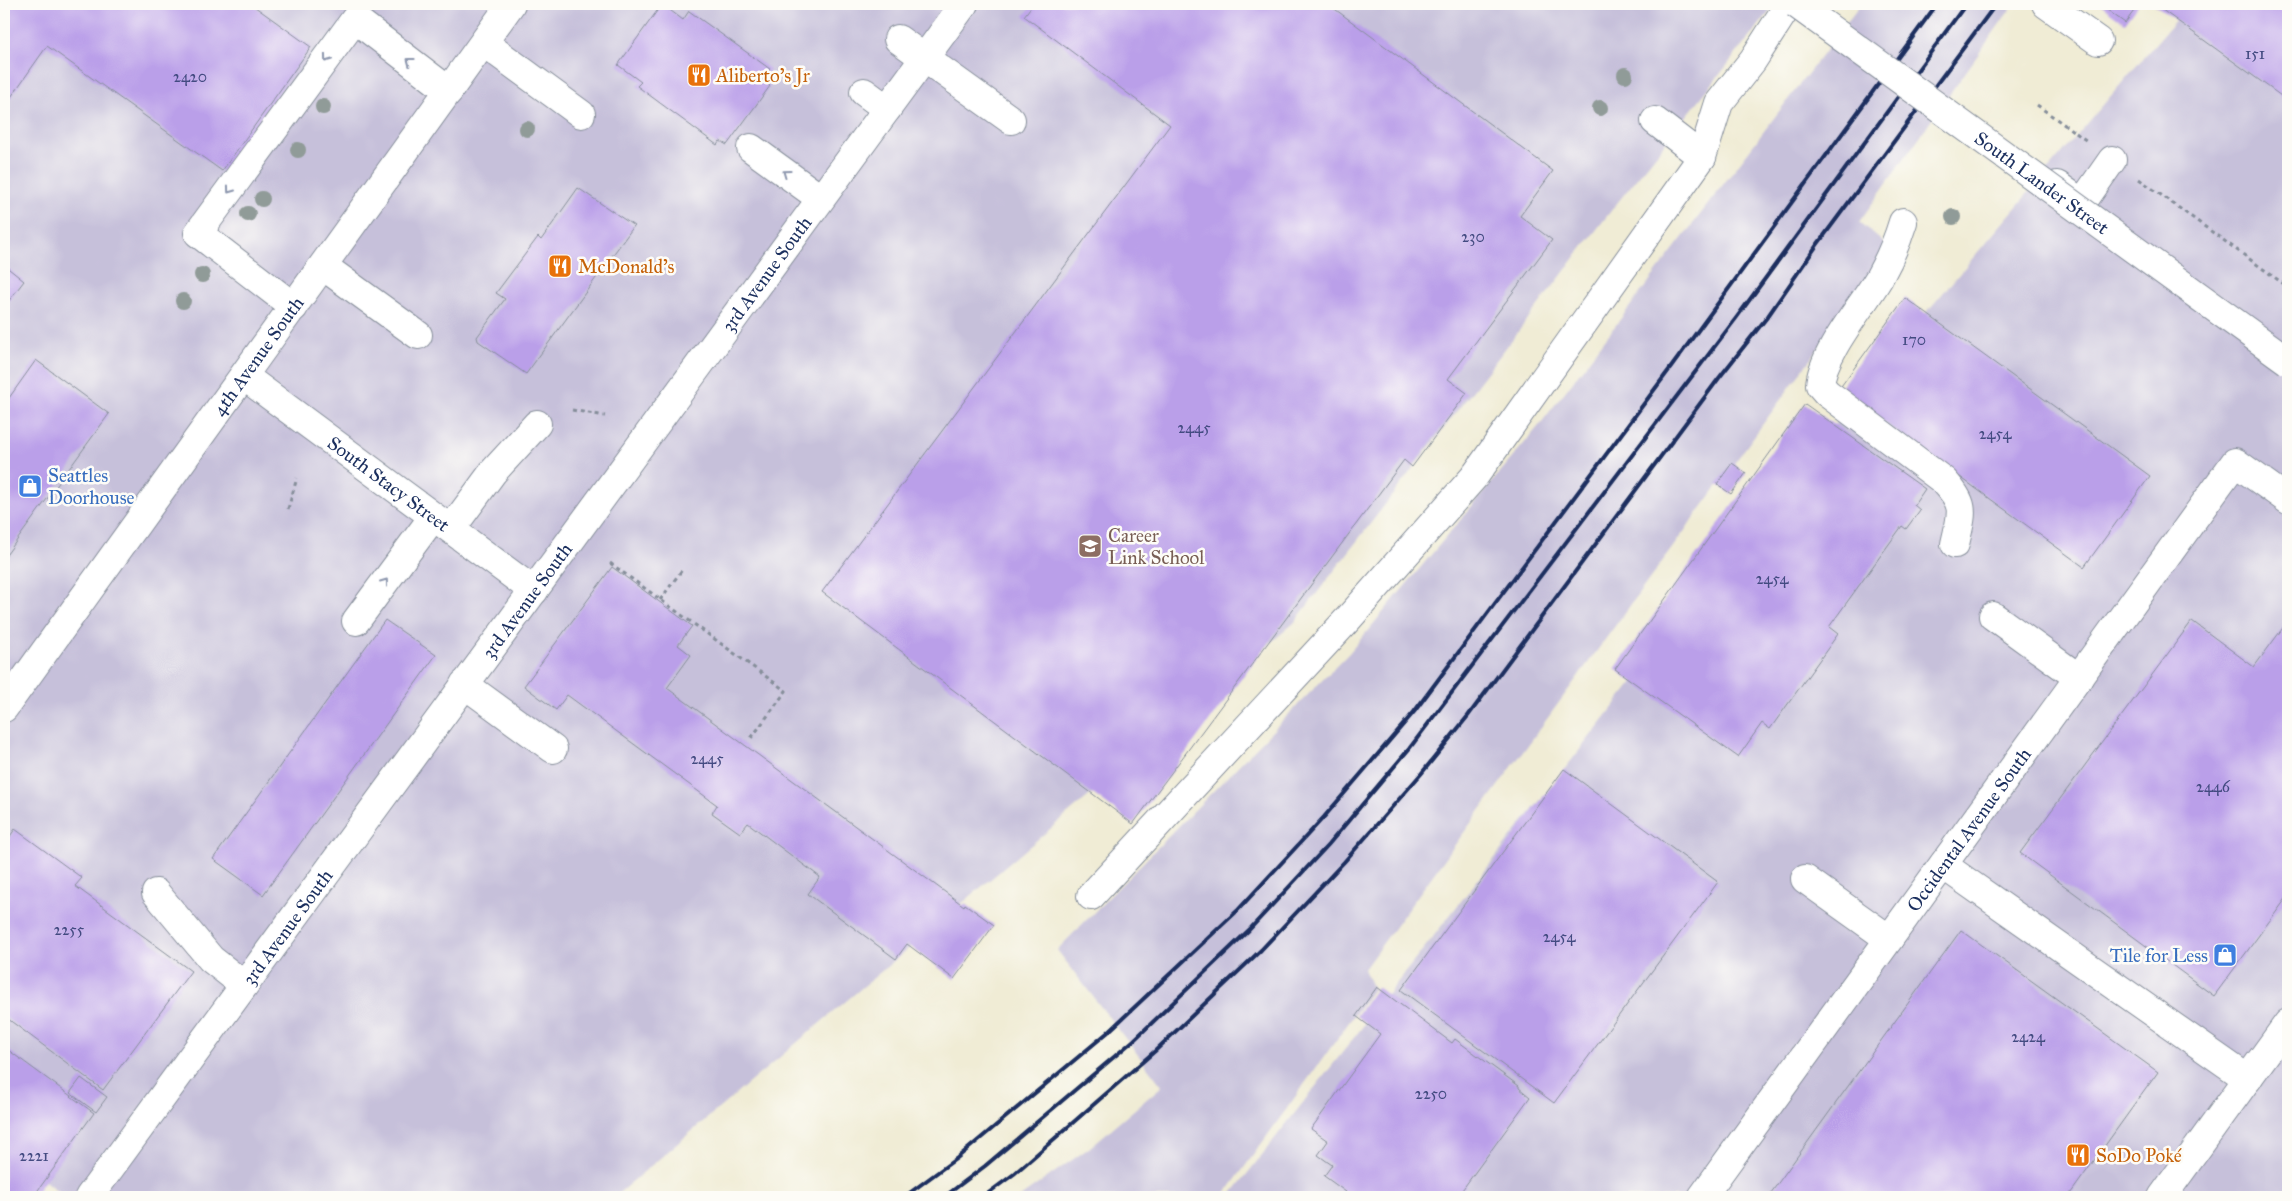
<svg xmlns="http://www.w3.org/2000/svg" width="2292" height="1201" font-family="'IM FELL Great Primer',serif">
<rect width="100%" height="100%" fill="#fdfcf7"/>
<filter id="ink" filterUnits="userSpaceOnUse"><feTurbulence type="fractalNoise" baseFrequency=".02" numOctaves="2"/><feDisplacementMap in="SourceGraphic" scale="10" xChannelSelector="R" yChannelSelector="G"/><feConvolveMatrix kernelMatrix="1 2 1 2 8 2 1 2 1" color-interpolation-filters="sRGB"/></filter>
<filter id="wash" filterUnits="userSpaceOnUse"><feTurbulence type="fractalNoise" baseFrequency=".0096" numOctaves="4" result="noise"/><feDisplacementMap in="SourceGraphic" scale="20" xChannelSelector="R" yChannelSelector="G"/><feGaussianBlur stdDeviation="1.12" result="paint"/><feColorMatrix in="noise" values="0 0 0 0 0 0 0 0 0 0 0 0 0 0 0 0 0 1.4 0 .05"/><feComposite in="paint" operator="in"/></filter>
<g filter="url(#wash)">
<rect width="100%" height="100%" fill="#f0ecd5"/>
<g fill="#c6c0da">
<path d="M4 4H1776L1614 207 1294 623 614 1197H66L4 1151Z"/>
<path d="M1861 4H2014L1859 222 1891 249 1364 969 1373 989 1223 1197H1020L1089 1148 1162 1086 1057 950 1349 653 1538 427Z"/>
<path d="M2189 4H2288V1197H1229L1880 367Z"/>
</g>
<g id="blocks">
<g fill="#ba9fe9">
<path d="M11 4H251L311 47 222 171 47 46 4 107V13Z"/>
<path d="M662 4 683 20 689 11 770 69 762 80 770 86 727 145 720 141 717 145 637 86 641 82 618 65Z"/>
<path d="M1033 4H1328L1553 171 1520 216 1552 240 1448 379 1467 393 1412 467 1404 460 1133 824 822 592 1170 125 1024 16Z"/>
<path d="M2099 4H2139L2125 23Z"/>
<path d="M2154 4H2288V101Z"/>
<path d="M578 188 634 226 526 374 478 341 477 337 505 299 496 293 538 237 541 240Z"/>
<path d="M4 265 24 281 4 307Z"/>
<path d="M1905 298 2150 476 2084 567 1839 389Z"/>
<path d="M36 360 109 414 4 558V405Z"/>
<path d="M1805 404 1925 489 1914 505 1920 510 1906 529 1902 526 1829 627 1838 634 1770 729 1762 723 1738 757 1615 669Z"/>
<path d="M1732 463 1746 473 1731 494 1717 484Z"/>
<path d="M612 567 692 626 678 645 691 655 667 688 964 906 965 904 994 925 954 979 907 944 896 959 808 894 820 877 748 823 740 833 712 813 717 805 567 695 556 710 524 686Z"/>
<path d="M385 620 436 655 263 895 213 859Z"/>
<path d="M2192 621 2254 667 2288 621V896L2214 996 2020 853Z"/>
<path d="M1564 769 1718 882 1554 1103 1401 990Z"/>
<path d="M15 829 82 878 75 886 191 971 103 1090 4 1016V845Z"/>
<path d="M1961 930 2158 1072 2068 1197H1768Z"/>
<path d="M1377 987 1452 1043 1455 1039 1519 1086V1088L1530 1097 1457 1197H1342L1346 1192 1324 1176 1332 1165 1318 1155 1328 1141 1311 1129 1380 1034 1356 1016Z"/>
<path d="M4 1047 94 1113 33 1197H4Z"/>
<path d="M81 1078 107 1097 96 1112 70 1093Z"/>
</g>
</g>
</g>
<g filter="url(#ink)">
<use href="#blocks" fill-opacity="0" stroke="#868e9a" stroke-width="1"/>
<g fill="none" stroke-linecap="round" stroke-linejoin="round">
<g stroke="#868e9a" stroke-width="30">
<g id="minor">
<path d="M2046 4 2098 41"/>
<path d="M898 39 1011 120"/>
<path d="M484 43 581 114"/>
<path d="M864 92 887 109"/>
<path d="M1655 121 1702 157"/>
<path d="M751 148 820 198"/>
<path d="M2057 185 2082 203 2112 160"/>
<path d="M1903 222C1897 242 1889 260 1879 278 1862 307 1822 353 1820 385L1827 393 1944 481C1967 506 1962 512 1955 544"/>
<path d="M323 266 418 335"/>
<path d="M294 307 198 233 355 19 449 91"/>
<path id="s1" d="M245 377 534 591"/>
<path d="M451 529 493 472 537 424"/>
<path d="M1993 616 2079 678"/>
<path d="M356 621 433 517"/>
<path d="M464 684 553 749"/>
<path d="M1943 865 2248 1079"/>
<path d="M1805 879 1889 939"/>
<path d="M156 893 211 959 244 985"/>
<path d="M1091 896 1348 619 1474 477 1702 157 1719 103 1753 60 1789 4"/>
<path id="s2" d="M89 1197 964 4"/>
<path id="s3" d="M1702 1197 2235 462 2288 500"/>
</g>
</g>
<g stroke="#868e9a" stroke-width="30">
<g id="major">
<path id="s4" d="M4 708 511 4"/>
<path d="M2162 1197 2288 1023"/>
</g>
</g>
<g stroke="#868e9a" stroke-width="3" stroke-dasharray="4 4" stroke-linecap="butt">
<path d="M2037 105 2087 141"/>
<path d="M2139 179 2288 287"/>
<path d="M572 410 605 416"/>
<path d="M288 509 297 478"/>
<path d="M610 563 786 691 749 741"/>
<path d="M660 600 682 570"/>
</g>
<use href="#minor" stroke="#fff" stroke-width="28"/>
<use href="#major" stroke="#fff" stroke-width="28"/>
<g stroke="#1b2f5e" stroke-width="4">
<path d="M904 1197 957 1158 1107 1033 1237 911 1324 817 1414 712 1672 366 1937 4"/>
<path d="M944 1197 985 1166 1134 1040 1249 930 1328 845 1409 749 1737 317 1966 4"/>
<path d="M983 1197 1014 1174 1155 1051 1261 950 1344 862 1421 774 1468 716 1719 378 1768 316 1817 245 1996 4"/>
</g>
<g stroke="#868e9a" stroke-width="30" stroke-linecap="butt">
<g id="major-bridge">
<path id="s5" d="M1796 4 2288 361"/>
</g>
</g>
<use href="#major-bridge" stroke="#fff" stroke-width="28"/>
</g>
<g fill="#909b98">
<circle cx="1625" cy="75" r="8"/>
<circle cx="323" cy="107" r="8"/>
<circle cx="1600" cy="108" r="8"/>
<circle cx="527" cy="129" r="8"/>
<circle cx="298" cy="150" r="8"/>
<circle cx="262" cy="199" r="8"/>
<circle cx="248" cy="214" r="8"/>
<circle cx="1953" cy="217" r="8"/>
<circle cx="202" cy="275" r="8"/>
<circle cx="183" cy="301" r="8"/>
</g>
<defs><path id="oneway-chevron" d="M-2-3.5L2.5 0L-2 3.5" fill="none" stroke-width="1.6" stroke-linecap="round" stroke-linejoin="round" transform="scale(1.25)"/></defs>
<g stroke="#8d97ae">
<use href="#oneway-chevron" transform="translate(327 59) rotate(126)"/>
<use href="#oneway-chevron" transform="translate(410 61) rotate(-143)"/>
<use href="#oneway-chevron" transform="translate(786 173) rotate(-144)"/>
<use href="#oneway-chevron" transform="translate(230 190) rotate(126)"/>
<use href="#oneway-chevron" transform="translate(385 582) rotate(-54)"/>
</g>
</g>
<defs>
<g id="restaurant-square" transform="scale(1.25)"><rect x="-9" y="-9" width="18" height="18" rx="4" fill="#e8710a" stroke="#fdfcf7"/><path d="M-5-6h1v4h1v-4h1v4h1v-4h1v5L-1.5 .5V6h-2V.5L-5-1ZM5-6V6H3V1.5H1.5Q1.5-4 5-6Z" fill="#fff"/></g>
<g id="shop-square" transform="scale(1.25)"><rect x="-9" y="-9" width="18" height="18" rx="4" fill="#3f7fe0" stroke="#fdfcf7"/><path d="M-5-2.5h2.3a2.7 3.5 0 0 1 5.4 0H5L5.5 6h-11ZM-1.5-2.5h3a1.5 2.3 0 0 0-3 0Z" fill="#fff"/></g>
<g id="school-square" transform="scale(1.25)"><rect x="-9" y="-9" width="18" height="18" rx="4" fill="#8d6e63" stroke="#fdfcf7"/><path d="M0-5L7-2L0 1L-7-2ZM-4 1L0 2.5L4 1V4Q0 6-4 4Z" fill="#fff"/></g>
</defs>
<g fill-rule="evenodd">
<use href="#restaurant-square" x="699" y="75"/>
<use href="#restaurant-square" x="560" y="266"/>
<use href="#shop-square" x="30" y="486"/>
<use href="#school-square" x="1090" y="546"/>
<use href="#shop-square" x="2225" y="955"/>
<use href="#restaurant-square" x="2078" y="1155"/>
</g>
<g text-anchor="middle" dominant-baseline="central" stroke-width="5" stroke-linejoin="round" paint-order="stroke">
<g font-size="16" fill="#434b81">
<text x="2255" y="53">151</text>
<text x="190" y="76">2420</text>
<text x="1473" y="236">230</text>
<text x="1914" y="339">170</text>
<text x="1194" y="427">2445</text>
<text x="1995" y="433">2454</text>
<text x="1772" y="578">2454</text>
<text x="707" y="758">2445</text>
<text x="2213" y="786">2446</text>
<text x="69" y="929">2255</text>
<text x="1559" y="936">2454</text>
<text x="2028" y="1036">2424</text>
<text x="1431" y="1093">2250</text>
<text x="34" y="1155">2221</text>
</g>
<g font-size="19" fill="#c56008" stroke="#fdfcf7" text-anchor="start">
<text x="716" y="75">Aliberto's Jr</text>
<text x="578" y="266">McDonald's</text>
<text x="2096" y="1155">SoDo Poké</text>
</g>
<g font-size="19" fill="#1b2f5e" stroke="#fdfcf7">
<text stroke="none"><textPath href="#s5" startOffset="304">South Lander Street</textPath></text>
<text stroke="none"><textPath href="#s2" startOffset="1145">3rd Avenue South</textPath></text>
<text stroke="none"><textPath href="#s4" startOffset="434">4th Avenue South</textPath></text>
<text stroke="none"><textPath href="#s1" startOffset="179">South Stacy Street</textPath></text>
<text stroke="none"><textPath href="#s2" startOffset="740">3rd Avenue South</textPath></text>
<text stroke="none"><textPath href="#s3" startOffset="454">Occidental Avenue South</textPath></text>
<text stroke="none"><textPath href="#s2" startOffset="335">3rd Avenue South</textPath></text>
</g>
<g font-size="19" fill="#366cbe" stroke="#fdfcf7" text-anchor="start">
<text x="48" y="475">Seattles<tspan x="48" dy="22">Doorhouse</tspan></text>
<text x="2208" y="955" text-anchor="end">Tile for Less</text>
</g>
<g font-size="19" fill="#785e54" stroke="#fdfcf7" text-anchor="start">
<text x="1108" y="535">Career<tspan x="1108" dy="22">Link School</tspan></text>
</g>
</g>
<rect width="2292" height="1201" fill="none" stroke="#fdfcf7" stroke-width="20"/>
</svg>
